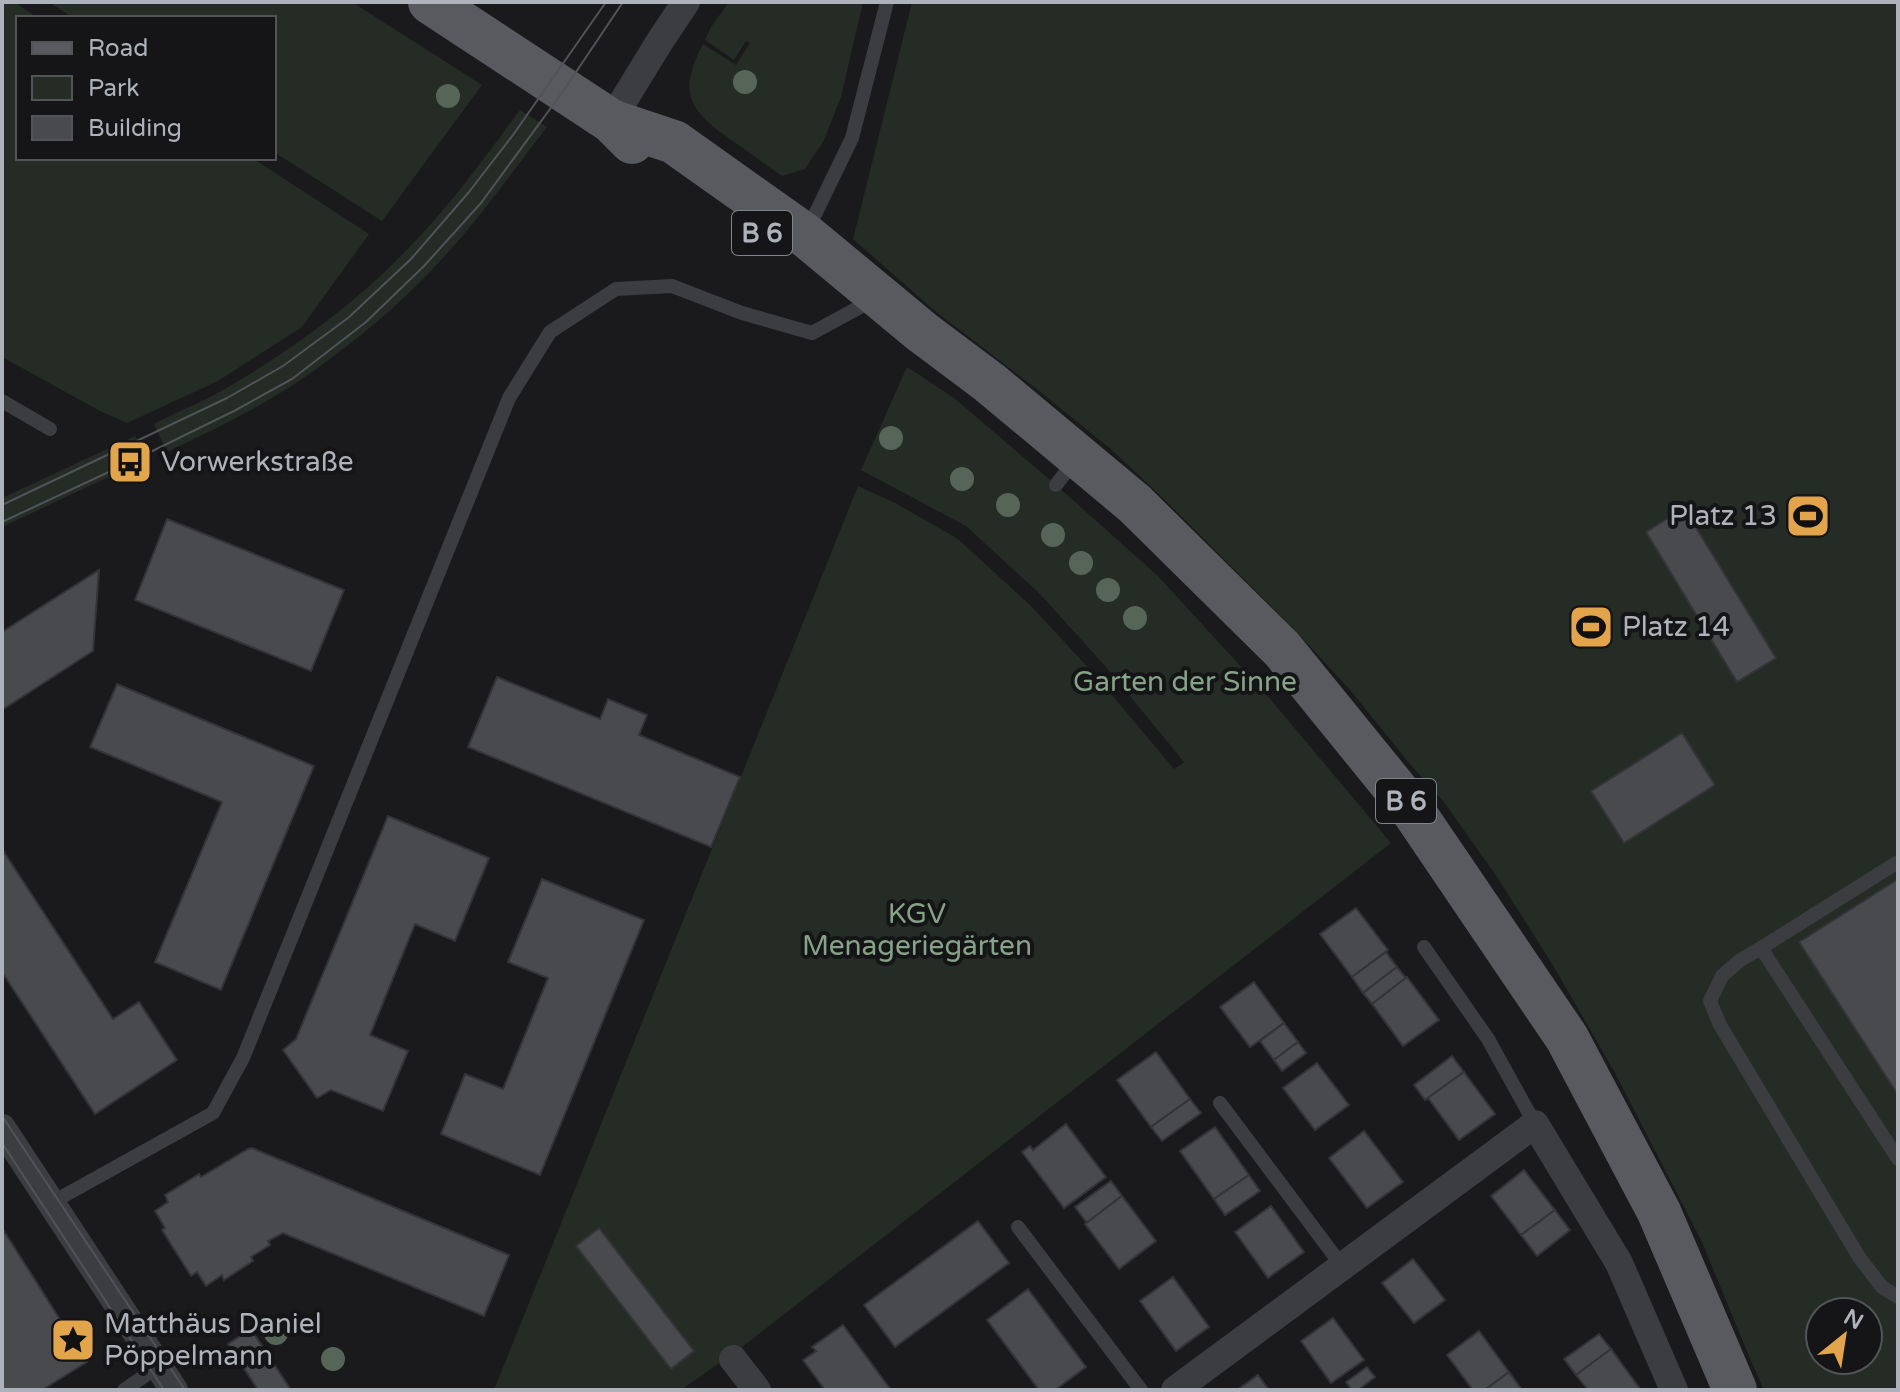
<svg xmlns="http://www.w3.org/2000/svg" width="1900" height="1392" font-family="'Varela Round',sans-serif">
<rect width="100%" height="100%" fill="#1a1a1c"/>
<g fill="#242c25" fill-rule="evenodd">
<path d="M2 2H14L38 18H18V158H252L369 234 302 327 218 381 127 423 100 411 2 357Z"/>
<path d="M49 2H352L482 85 382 221 274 152V18H73Z"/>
<path d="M729 2H863L841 97 824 140 805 169 782 176C765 164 747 151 730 139 688 110 678 92 703 44L736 65 750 43 746 41 734 60 705 40 711 27Z"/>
<path d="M912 2H1898V1390H1764L1751 1361 1702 1242 1614 1071 1554 967 1499 880 1444 802 1409 763 1351 691 1292 627 1165 500 1113 451 1038 390 935 311 853 239ZM1820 1312H1868V1360H1820Z"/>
<path d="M520 110 547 127C506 180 467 236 419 283 382 320 339 354 296 383 255 410 211 431 167 452L154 424C177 412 202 402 225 389 295 348 362 299 417 239 455 199 487 154 520 110Z"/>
<path d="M907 367 954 398 1056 485 1158 576 1266 694 1391 843 742 1347 681 1390H494L858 486 897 504 958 539 1031 606 1096 676 1174 769 1184 762 1106 667 1040 594 966 526 861 470Z"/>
<path d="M135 436 145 460 2 527V498Z"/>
</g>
<g fill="#494a4e" stroke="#343438" stroke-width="2">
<path d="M1684 508 1776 658 1737 682 1646 532Z"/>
<path d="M167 519 344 590 311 671 135 600Z"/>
<path d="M99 570 93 651 2 710V632Z"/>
<path d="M497 677 600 719 608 699 647 715 639 735 740 777 711 847 468 747Z"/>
<path d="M117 684 314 766 221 990 155 962 222 802 90 747Z"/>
<path d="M1682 733 1715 785 1624 843 1591 791Z"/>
<path d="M388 816 489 858 455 941 415 924 370 1035 408 1051 383 1111 331 1090 317 1098 283 1050 296 1039Z"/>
<path d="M2 849 113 1019 139 1002 177 1060 95 1114 2 972Z"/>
<path d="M542 879 644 920 540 1175 441 1134 465 1074 503 1089 548 978 508 962Z"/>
<path d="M1898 879V1095L1799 942Z"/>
<path d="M1356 908 1388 950 1352 977 1320 934Z"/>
<path d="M1386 952 1397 967 1363 993 1352 977Z"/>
<path d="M1397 967 1406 978 1372 1004 1363 993Z"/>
<path d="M1407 977 1439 1020 1403 1046 1372 1004Z"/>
<path d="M1254 982 1284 1023 1250 1047 1220 1007Z"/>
<path d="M1284 1023 1298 1042 1274 1060 1260 1041Z"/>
<path d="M1298 1042 1306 1053 1282 1071 1274 1060Z"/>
<path d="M1156 1052 1190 1099 1151 1127 1117 1080Z"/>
<path d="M1452 1056 1464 1072 1425 1100 1414 1085Z"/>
<path d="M1317 1063 1349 1105 1315 1130 1283 1088Z"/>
<path d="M1464 1072 1495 1114 1459 1140 1428 1098Z"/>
<path d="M1190 1099 1201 1113 1162 1141 1151 1127Z"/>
<path d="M1066 1124 1106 1177 1064 1208 1022 1152 1030 1146 1033 1150Z"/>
<path d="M1215 1127 1249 1175 1214 1199 1180 1151Z"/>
<path d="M1364 1131 1403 1182 1367 1208 1329 1158Z"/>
<path d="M252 1148 509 1255 484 1316 283 1233 268 1241 270 1245 251 1257 253 1261 224 1280 222 1275 206 1286 197 1272 191 1276 162 1230 165 1228 155 1211 168 1202 165 1195 199 1174 201 1177 248 1149Z"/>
<path d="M1524 1170 1555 1210 1521 1235 1491 1196Z"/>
<path d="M1249 1175 1260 1191 1225 1215 1214 1199Z"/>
<path d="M1111 1181 1122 1196 1087 1223 1075 1207Z"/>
<path d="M1122 1196 1156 1241 1119 1269 1085 1224Z"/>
<path d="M1271 1206 1304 1252 1268 1278 1235 1232Z"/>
<path d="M1555 1210 1570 1230 1537 1256 1521 1235Z"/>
<path d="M978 1221 1009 1263 895 1347 864 1305Z"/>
<path d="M2 1228 87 1362 42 1390H2Z"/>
<path d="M599 1228 694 1351 671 1369 576 1246Z"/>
<path d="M1413 1259 1445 1300 1414 1323 1382 1283Z"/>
<path d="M1173 1277 1209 1327 1176 1351 1140 1301Z"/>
<path d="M1028 1289 1086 1367 1055 1390H1039L987 1320Z"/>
<path d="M1333 1318 1364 1360 1331 1383 1301 1341Z"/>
<path d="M843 1325 891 1390H825L803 1360 816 1351 812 1347Z"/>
<path d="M251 1329 291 1390H258L228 1344Z"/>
<path d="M1479 1331 1509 1372 1485 1390H1473L1447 1355Z"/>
<path d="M1599 1334 1611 1349 1576 1375 1564 1359Z"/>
<path d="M1611 1349 1641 1390H1588L1576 1375Z"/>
<path d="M1367 1367 1375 1377 1358 1390H1352L1346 1382Z"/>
<path d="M1509 1372 1522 1390H1485Z"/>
<path d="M1258 1375 1269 1390H1237Z"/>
</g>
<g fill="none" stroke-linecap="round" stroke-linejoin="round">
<g stroke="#3b3d41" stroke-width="14">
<path d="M807 231 852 138 887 2"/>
<path d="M2 401 50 429"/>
<path d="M1056 485 1075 460"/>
<path d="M1898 862 1761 948 1898 1159"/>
<path d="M1424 947 1488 1039 1535 1124"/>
<path d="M1761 948 1739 961 1722 976 1710 1001 1720 1025 1859 1257 1882 1287 1898 1297"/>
<path d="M1220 1103 1342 1266"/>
<path d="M51 1203 213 1113 243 1058 509 398 550 332 616 289 672 286 742 313 812 333 871 301"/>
<path d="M1018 1227 1141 1390"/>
<path d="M124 1390 159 1366"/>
</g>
<g stroke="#3b3d41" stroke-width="28">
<path d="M611 121 660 41 686 2"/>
<path d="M2 1128 174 1390"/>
<path d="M733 1359 757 1390"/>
<path d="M1175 1390 1535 1124 1619 1263 1674 1390"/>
</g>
<g stroke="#585a5f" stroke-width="44">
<path d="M430 2 611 121 632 142"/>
<path d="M611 121 674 142 805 235 922 332 990 383 1135 504 1282 649 1411 808 1567 1038 1659 1212 1735 1390"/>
</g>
<g stroke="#515358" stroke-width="2">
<path d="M2 505 227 398 283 366 348 318 411 259 469 192 513 135 606 2"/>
<path d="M2 522 130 462 234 411 292 379 366 322 424 266 481 203 564 90 623 2"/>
<path d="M2 1116 185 1390"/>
<path d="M2 1143 164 1390"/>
</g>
</g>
<g fill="#566557">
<circle cx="745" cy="82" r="12"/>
<circle cx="448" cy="96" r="12"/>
<circle cx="891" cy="438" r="12"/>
<circle cx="962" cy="479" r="12"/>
<circle cx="1008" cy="505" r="12"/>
<circle cx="1053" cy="535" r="12"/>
<circle cx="1081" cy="563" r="12"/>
<circle cx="1108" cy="590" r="12"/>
<circle cx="1135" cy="618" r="12"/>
<circle cx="276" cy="1333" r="12"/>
<circle cx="333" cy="1359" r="12"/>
</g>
<defs>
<g id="bus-square" transform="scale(2.3)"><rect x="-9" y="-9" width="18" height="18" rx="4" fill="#e3a54b" stroke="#151517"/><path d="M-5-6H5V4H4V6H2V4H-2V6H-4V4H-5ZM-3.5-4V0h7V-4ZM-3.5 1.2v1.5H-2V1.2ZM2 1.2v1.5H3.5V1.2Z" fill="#111"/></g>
<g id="stadium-square" transform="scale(2.3)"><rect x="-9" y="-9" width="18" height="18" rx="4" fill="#e3a54b" stroke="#151517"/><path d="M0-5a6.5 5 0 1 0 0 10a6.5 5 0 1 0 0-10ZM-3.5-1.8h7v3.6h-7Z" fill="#111"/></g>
<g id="sight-square" transform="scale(2.3)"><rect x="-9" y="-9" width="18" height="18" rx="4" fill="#e3a54b" stroke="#151517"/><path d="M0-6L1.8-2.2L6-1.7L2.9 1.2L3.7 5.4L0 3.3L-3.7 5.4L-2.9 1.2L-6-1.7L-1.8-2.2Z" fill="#111"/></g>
</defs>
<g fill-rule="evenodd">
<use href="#bus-square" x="130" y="462"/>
<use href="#stadium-square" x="1808" y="516"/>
<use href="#stadium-square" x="1591" y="627"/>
<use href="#sight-square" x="73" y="1340"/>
</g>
<g text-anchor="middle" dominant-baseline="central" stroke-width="8" stroke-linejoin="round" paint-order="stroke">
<g fill="#151517" stroke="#808389" stroke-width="2">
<rect x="732" y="211" width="60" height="44" rx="6"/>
<rect x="1376" y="779" width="60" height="44" rx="6"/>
</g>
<g font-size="26" font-weight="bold" fill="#aeb2ba">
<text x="762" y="233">B 6</text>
<text x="1406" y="801">B 6</text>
</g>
<g font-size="28" fill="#aeb2ba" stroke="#151517" text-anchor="start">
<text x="161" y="462">Vorwerkstraße</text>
<text x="1777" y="516" text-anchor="end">Platz 13</text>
<text x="1622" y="627">Platz 14</text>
<text x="104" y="1324">Matthäus Daniel<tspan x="104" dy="32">Pöppelmann</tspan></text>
</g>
<g font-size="28" fill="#87a387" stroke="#151517">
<text x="1185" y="682">Garten der Sinne</text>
<text x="917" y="914">KGV<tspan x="917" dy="32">Menageriegärten</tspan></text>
</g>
</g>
<rect width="1900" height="1392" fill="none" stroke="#aeb2ba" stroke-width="8"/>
<rect x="16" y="16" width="260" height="144" fill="#151517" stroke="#525458" stroke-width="2"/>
<rect x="32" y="42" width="40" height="12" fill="#585a5f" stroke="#525458" stroke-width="2"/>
<text x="88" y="56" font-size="24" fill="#aeb2ba">Road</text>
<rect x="32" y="76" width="40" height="24" fill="#242c25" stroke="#525458" stroke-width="2"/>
<text x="88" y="96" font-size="24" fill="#aeb2ba">Park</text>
<rect x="32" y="116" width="40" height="24" fill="#494a4e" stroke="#525458" stroke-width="2"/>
<text x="88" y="136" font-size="24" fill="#aeb2ba">Building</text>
<g transform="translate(1844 1336) rotate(30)"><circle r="38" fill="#151517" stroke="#525458" stroke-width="2"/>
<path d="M0-6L14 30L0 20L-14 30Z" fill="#e3a54b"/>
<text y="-12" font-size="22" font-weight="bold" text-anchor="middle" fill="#aeb2ba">N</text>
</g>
</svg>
